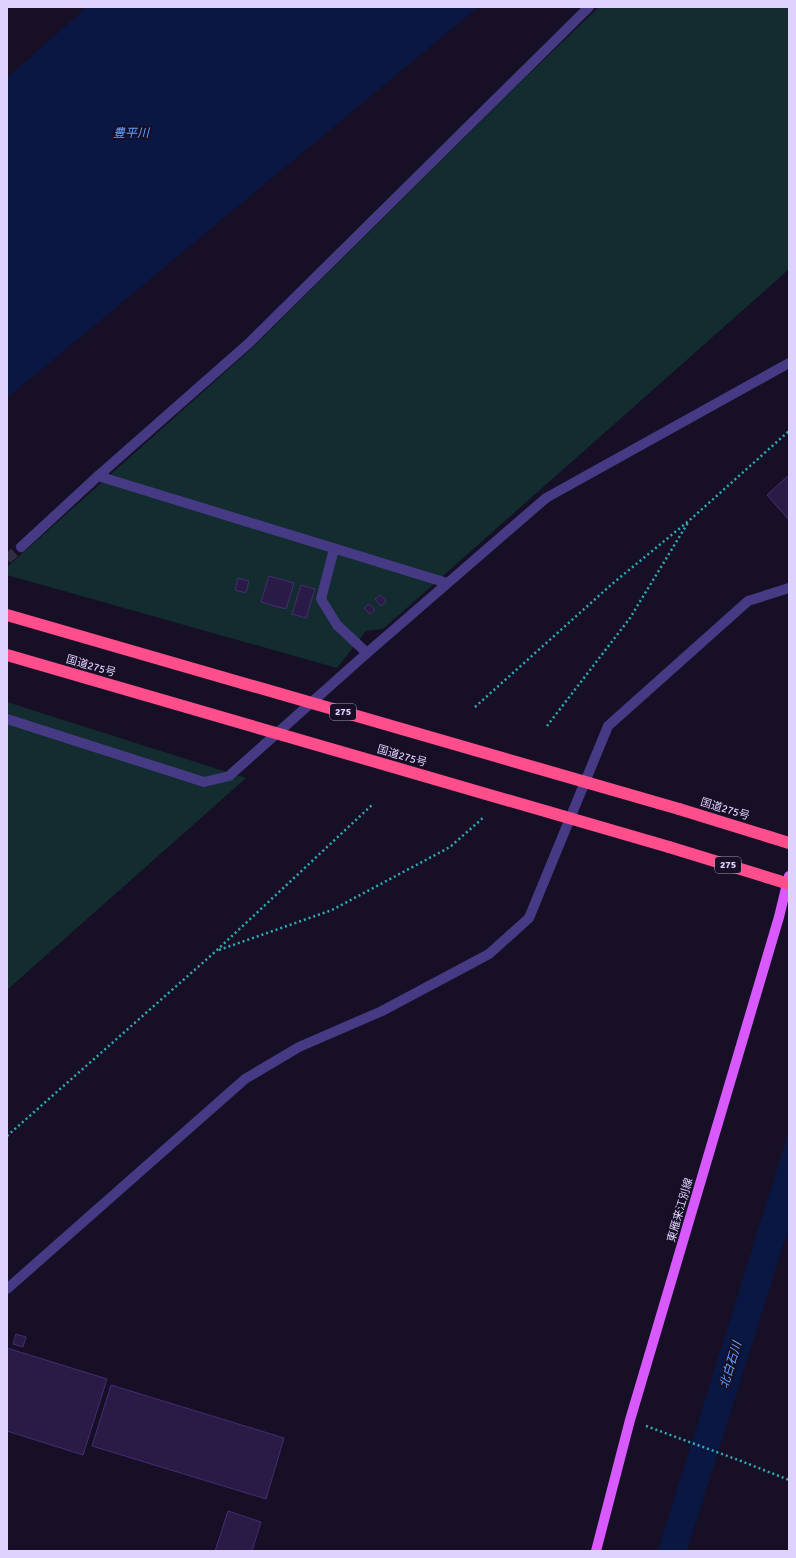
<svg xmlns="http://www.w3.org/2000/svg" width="796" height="1558" font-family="Signika,'Noto Sans JP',sans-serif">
<rect width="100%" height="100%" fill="#160f25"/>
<g fill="#122c2f">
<path d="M599 7H789V269L777 280 383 629 366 631 337 668 7 575V567L251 349 528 75Z"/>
<path d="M7 702 246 778 7 990Z"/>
</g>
<g fill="#0a1743">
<path d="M87 7H478L7 398V78Z"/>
<path d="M789 1131V1226L687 1551H658Z"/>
</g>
<g fill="#291b46" stroke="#442d72">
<path d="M789 475V520L767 495Z"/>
<path d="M269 576 294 583 286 609 261 602Z"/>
<path d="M238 578 249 581 246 593 235 590Z"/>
<path d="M301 585 315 589 306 618 292 614Z"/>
<path d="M380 595 386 601 381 606 375 599Z"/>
<path d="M369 604 375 610 370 614 364 608Z"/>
<path d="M16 1334 26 1337 23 1347 13 1344Z"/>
<path d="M7 1348 107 1379 83 1455 7 1431Z"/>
<path d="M111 1385 284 1438 266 1499 92 1446Z"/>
<path d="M228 1511 261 1522 252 1551H215Z"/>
</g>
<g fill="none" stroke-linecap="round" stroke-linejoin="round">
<path stroke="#342c46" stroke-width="10" stroke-dasharray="10 5" stroke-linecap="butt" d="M7 559 21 547"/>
<g stroke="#2fadb7" stroke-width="2.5" stroke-dasharray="2 3" stroke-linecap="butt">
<path d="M475 707 612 584 691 519 789 431"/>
<path d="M547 726 630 618 689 521"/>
<path d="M219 950 332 910 450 847 484 817"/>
<path d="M7 1136 216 951 373 804"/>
<path d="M646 1426 741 1461 789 1480"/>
</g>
<g stroke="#473a84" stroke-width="10">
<path d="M98 476 447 583"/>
<path d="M21 547 98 476 249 343 589 7"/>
<path d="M334 549 321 599 337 625 367 653"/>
<path d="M7 719 204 782 229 776 367 653 546 498 789 363"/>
<path d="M7 1289 245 1079 299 1047 382 1011 489 954 529 918 608 726 748 601 789 588"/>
</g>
<path stroke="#d85aff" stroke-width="10" d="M596 1551 630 1420 779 917 789 876"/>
<g stroke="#ff4e8b" stroke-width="12">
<path d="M679 809 789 843"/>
<path d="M669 847 789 884"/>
</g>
<g stroke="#ff4e8b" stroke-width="12">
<path d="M7 615 679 809"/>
<path d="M7 655 669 847"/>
</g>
</g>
<g text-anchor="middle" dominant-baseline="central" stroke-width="3.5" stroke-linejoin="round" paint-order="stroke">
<g fill="#160f25" stroke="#a298be" stroke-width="1">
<rect x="330" y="704" width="26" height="16" rx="3"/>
<rect x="715" y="857" width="26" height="16" rx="3"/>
</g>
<g font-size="10" font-weight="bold" fill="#ded3ff">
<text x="343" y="712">275</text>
<text x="728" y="865">275</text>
</g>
<g font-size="11" fill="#ded3ff" stroke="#160f25">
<text transform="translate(91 666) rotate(16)">国道275号</text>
<text transform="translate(402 756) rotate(16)">国道275号</text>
<text transform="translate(725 809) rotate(17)">国道275号</text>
<text transform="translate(680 1210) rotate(-74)">東雁来江別線</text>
</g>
<g font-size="12" font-style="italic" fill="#61a0ff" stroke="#160f25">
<text x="131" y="133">豊平川</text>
<text transform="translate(731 1365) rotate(-73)">北白石川</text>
</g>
</g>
<rect width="796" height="1558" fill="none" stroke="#ded3ff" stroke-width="16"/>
</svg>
